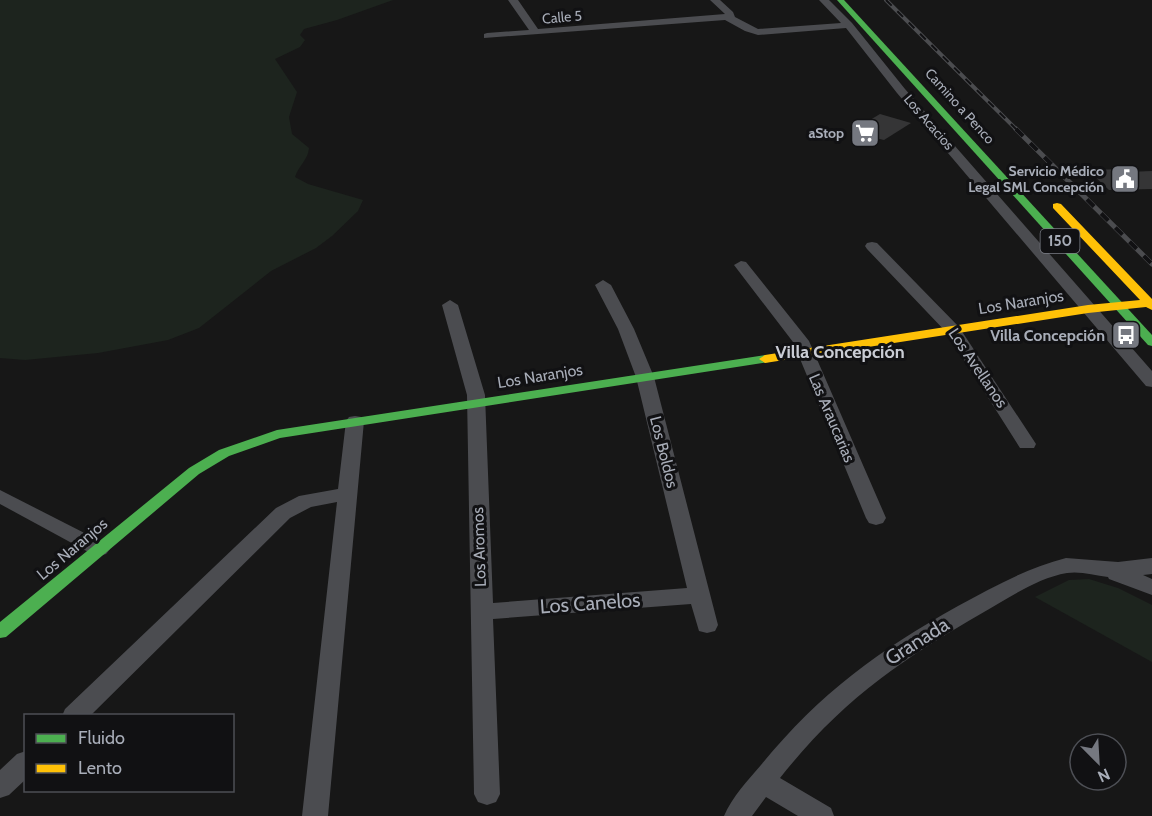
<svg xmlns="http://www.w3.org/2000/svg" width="1152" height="816" font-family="Cabin,sans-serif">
<rect width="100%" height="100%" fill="#171717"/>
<g fill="#1d241e">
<path d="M0 0H393L337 20 304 29 300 35 305 40 300 47 275 59 297 92 289 117 292 134 309 148C308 160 299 165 295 177L308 184 363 200 358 211 332 236 316 248 271 271 199 328 168 340 98 353 25 360 0 358Z"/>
<path d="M1089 579 1118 588 1152 605V662L1035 597 1069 580Z"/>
</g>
<g fill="#353536">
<path d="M880 114 911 123 884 140 850 132Z"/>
<path d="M1124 169 1127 172 1152 171V189L1109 190 1088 170Z"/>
</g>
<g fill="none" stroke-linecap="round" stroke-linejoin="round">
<g fill="#4b4c50" fill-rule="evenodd">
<path d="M508 0H518L538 29 725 14 710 0H720L733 12 735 17 758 29 841 23 819 0H829L852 23 905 89 1152 371V387L1146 386 897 93 846 28 758 35 745 31 725 20 484 38V34L487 33 529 30Z"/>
<path d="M872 242 877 243 959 327 1036 444 1034 448H1020L947 333 867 249 865 246 867 243Z"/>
<path d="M741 261 746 262 809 341 886 518 883 523 876 525 869 523 866 518 793 342 734 265Z"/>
<path d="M603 280 611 285 634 329 654 377 718 625 715 631 707 633 699 631 691 604 493 619 500 794 496 802 487 805 478 802 474 794 467 395 442 305 450 300 458 305 485 395 493 603 687 588 636 377 618 329 595 285Z"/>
<path d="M355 416 361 417 364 421 328 816H302L337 502 311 507 290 518 90 716H62L65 709 276 508 299 496 338 489 346 421 349 417Z"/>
<path d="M0 490 106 544 110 549 106 554 99 556 92 554 0 504Z"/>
<path d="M1066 558 1118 562 1152 558V574L1143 575 1152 579V595L1109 579 1108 577C1094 575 1080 571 1067 573 1037 578 1009 598 984 612 899 661 842 700 780 778L831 808 834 816H798L766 797 752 816H724C732 797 748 780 761 765 820 693 878 651 958 606 993 587 1027 568 1066 558Z"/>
<path d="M26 751V779L9 795 0 798V770L17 754Z"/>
</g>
<g fill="#4caf50" fill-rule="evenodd">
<path d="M837 0H844L1152 335V346L1148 345Z"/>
<path d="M765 355 771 359 769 362 280 438 229 456 199 474 6 637 0 638V622L189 468 219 450 277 430Z"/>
</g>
<path fill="#ffc107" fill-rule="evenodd" d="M1057 203 1061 204 1152 299V310L1146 307 1088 313 765 363 759 359 765 355 1088 305 1140 300 1053 208V204Z"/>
<g stroke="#4b4c4f" stroke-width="4">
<path id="rail-far1" d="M886 0 1018 131"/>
</g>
<g stroke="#4b4c4f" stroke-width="5">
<path id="rail" d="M1016 129 1152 264"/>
</g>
<use href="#rail-far1" stroke="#111113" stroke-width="2" stroke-dasharray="8" stroke-linecap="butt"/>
<use href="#rail" stroke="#111113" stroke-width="4" stroke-dasharray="10" stroke-linecap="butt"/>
</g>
<defs>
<g id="supermarket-square" transform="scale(1.5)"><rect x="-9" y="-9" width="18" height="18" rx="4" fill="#757880" stroke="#111113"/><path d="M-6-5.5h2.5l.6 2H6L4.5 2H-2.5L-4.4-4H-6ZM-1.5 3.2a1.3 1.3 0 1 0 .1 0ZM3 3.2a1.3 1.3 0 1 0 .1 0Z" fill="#fff"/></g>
<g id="civic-square" transform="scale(1.5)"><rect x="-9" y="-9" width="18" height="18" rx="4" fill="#757880" stroke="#111113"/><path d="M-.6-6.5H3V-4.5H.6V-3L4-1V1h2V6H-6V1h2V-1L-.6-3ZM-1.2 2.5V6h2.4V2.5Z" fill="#fff"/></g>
<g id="bus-square" transform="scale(1.5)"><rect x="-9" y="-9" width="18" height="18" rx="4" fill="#757880" stroke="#111113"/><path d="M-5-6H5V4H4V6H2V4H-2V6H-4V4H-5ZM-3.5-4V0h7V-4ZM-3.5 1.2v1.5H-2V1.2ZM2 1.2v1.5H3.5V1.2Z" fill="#fff"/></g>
</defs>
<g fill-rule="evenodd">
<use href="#supermarket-square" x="865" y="133"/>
<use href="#civic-square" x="1125" y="179"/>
<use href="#bus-square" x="1126" y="335"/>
</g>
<g text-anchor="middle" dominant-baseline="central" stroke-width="6" stroke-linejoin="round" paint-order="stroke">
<g font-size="14" fill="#a8adb8" stroke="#111113">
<text transform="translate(562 17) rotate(-5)">Calle 5</text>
<text transform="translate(960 106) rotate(48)">Camino a Penco</text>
<text transform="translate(929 122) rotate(49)">Los Acacios</text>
</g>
<g font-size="14" font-weight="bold" fill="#a8adb8" stroke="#111113" text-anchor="end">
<text x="844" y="133">aStop</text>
<text x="1104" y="171">Servicio Médico<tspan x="1104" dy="16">Legal SML Concepción</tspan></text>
</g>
<rect fill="#111113" stroke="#7b7e86" stroke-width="1.5" x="1040.5" y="229" width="39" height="24" rx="4.5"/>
<g font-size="15" font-weight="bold" fill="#a8adb8">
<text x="1060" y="241">150</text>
</g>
<g font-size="16" fill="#a8adb8" stroke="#111113">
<text transform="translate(1021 302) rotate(-9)">Los Naranjos</text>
<text transform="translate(978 368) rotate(56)">Los Avellanos</text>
<text transform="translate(540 376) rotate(-9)">Los Naranjos</text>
<text transform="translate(832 418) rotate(67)">Las Araucarias</text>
<text transform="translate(664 452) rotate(76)">Los Boldos</text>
<text transform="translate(479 547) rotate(-92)">Los Aromos</text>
<text transform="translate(72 549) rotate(-40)">Los Naranjos</text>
</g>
<g font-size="16" font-weight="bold" fill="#a8adb8" stroke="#111113" text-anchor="end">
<text x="1105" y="335">Villa Concepción</text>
</g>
<g font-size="18" font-weight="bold" fill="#c9ccd4" stroke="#111113">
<text x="840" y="352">Villa Concepción</text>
</g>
<g font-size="20" fill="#a8adb8" stroke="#111113">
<text transform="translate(590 603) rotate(-4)">Los Canelos</text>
<text transform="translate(917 641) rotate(-32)">Granada</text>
</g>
</g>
<rect x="24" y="714" width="210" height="78" fill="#111113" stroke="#4d4f55" stroke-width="1.5"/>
<rect x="36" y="734" width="30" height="9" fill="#4caf50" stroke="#4d4f55" stroke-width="1.5"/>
<text x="78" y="744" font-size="18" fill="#a8adb8">Fluido</text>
<rect x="36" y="764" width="30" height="9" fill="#ffc107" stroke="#4d4f55" stroke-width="1.5"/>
<text x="78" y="774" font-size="18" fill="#a8adb8">Lento</text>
<g transform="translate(1098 762) rotate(156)"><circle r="28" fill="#111113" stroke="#4d4f55" stroke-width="1.5"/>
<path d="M0-4.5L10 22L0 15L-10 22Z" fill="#757880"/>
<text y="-9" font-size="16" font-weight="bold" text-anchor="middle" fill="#a8adb8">N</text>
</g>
</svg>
